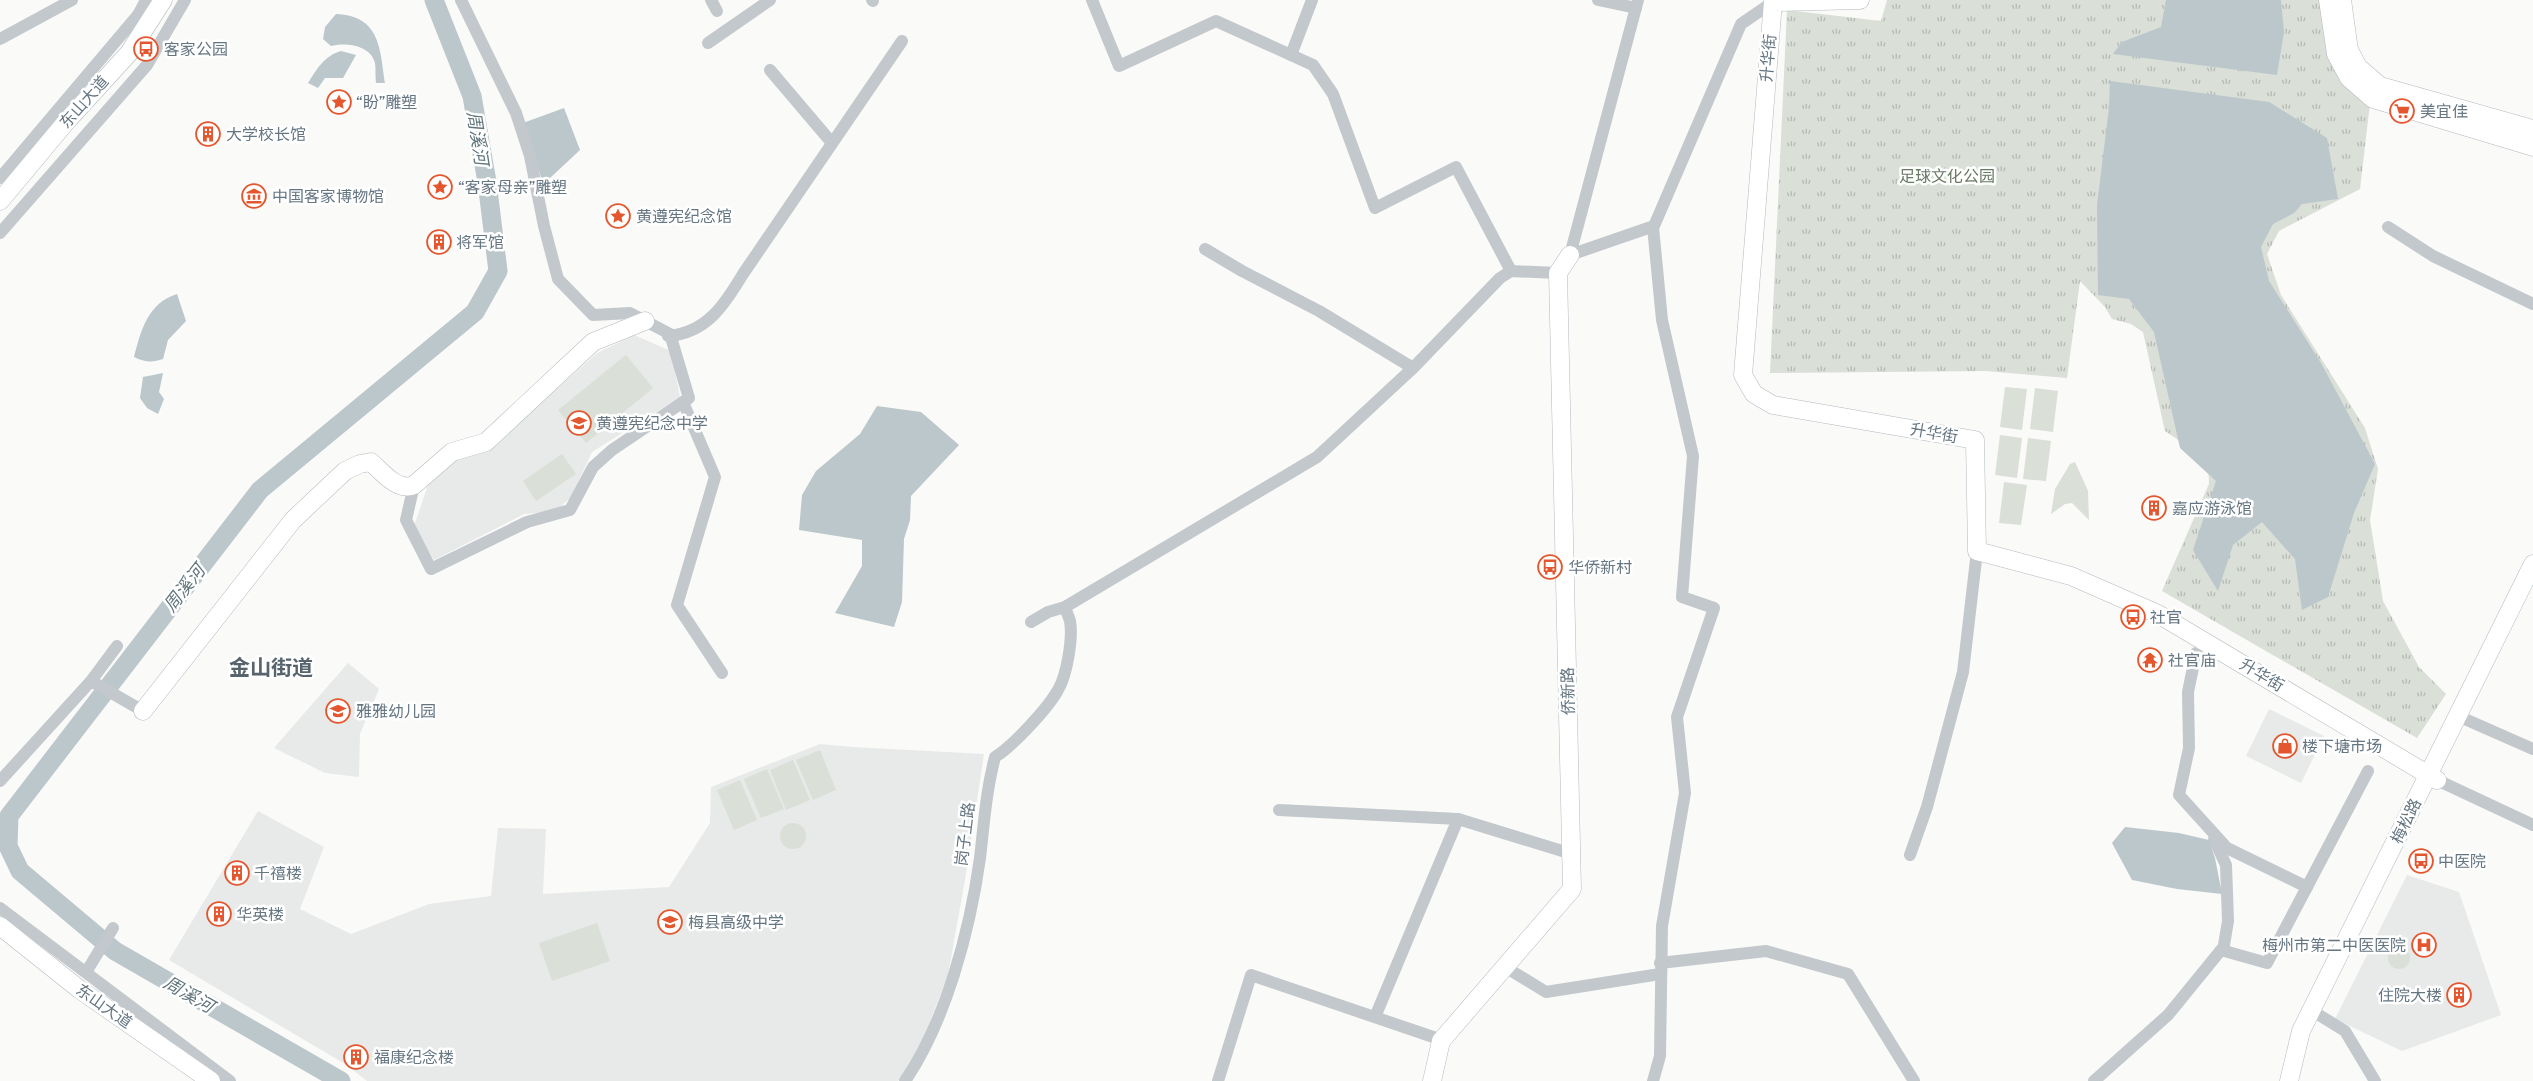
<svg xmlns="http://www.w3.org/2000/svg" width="2533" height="1081" font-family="'Public Sans','Noto Sans SC',sans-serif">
<defs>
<pattern id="park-tufts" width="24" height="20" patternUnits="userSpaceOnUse" patternTransform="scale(1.25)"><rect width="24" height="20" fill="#dadfd7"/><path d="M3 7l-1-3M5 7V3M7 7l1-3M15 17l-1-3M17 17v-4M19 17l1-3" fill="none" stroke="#b4b9b4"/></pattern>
</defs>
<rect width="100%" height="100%" fill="#fafaf8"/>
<g fill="#e8e9e9">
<path d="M634 335 671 351 680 397 592 452 571 497 556 511 524 514 434 560 414 526 433 470 449 459 490 449 597 353Z"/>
<path d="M348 663 379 689 360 734 359 777 325 773 274 748Z"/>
<path d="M2269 709 2324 736 2301 783 2246 756Z"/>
<path d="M820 744 853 747 984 754 965 880 948 975 918 1052 898 1081H367L345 1064 169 960 258 811 324 847 300 909 351 934 429 904 491 896 498 828 546 829 543 894 669 887 710 823 711 787Z"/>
<path d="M2407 875 2459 892 2501 1015 2402 1051 2335 1019Z"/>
</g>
<g fill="#dadfd7">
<path d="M626 355 653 388 586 443 558 410Z"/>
<path d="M2005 387 2027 389 2022 430 2000 427Z"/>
<path d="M2035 388 2058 391 2053 432 2030 429Z"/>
<path d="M2000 435 2022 438 2017 478 1995 475Z"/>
<path d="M2028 438 2051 441 2046 481 2023 479Z"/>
<path d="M562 454 576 474 536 501 523 481Z"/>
<path d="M2075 462 2088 491 2089 520 2072 503 2065 504 2051 514 2055 489 2070 464Z"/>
<path d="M2004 482 2027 485 2021 525 1999 523Z"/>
<path d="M820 750 836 790 813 800 796 760Z"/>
<path d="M793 760 810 800 786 810 770 770Z"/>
<path d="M767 769 784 809 761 818 744 779Z"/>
<path d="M740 780 757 820 734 830 717 790Z"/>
<circle cx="793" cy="836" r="13"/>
<path d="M597 923 610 961 552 981 539 943Z"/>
<circle cx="2399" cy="958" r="11"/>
</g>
<path fill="url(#park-tufts)" d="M1887 0H2332L2370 103 2360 189 2279 231 2267 254 2281 295 2365 428 2378 469 2370 520 2383 601 2419 667 2446 694 2417 738 2162 591 2209 484 2208 460 2165 431 2143 332 2131 324 2112 319 2105 307 2080 281 2067 378 1986 371 1770 373 1787 10 1881 21Z"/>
<g fill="#bbc7cb">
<path d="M2166 0H2281L2284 32 2277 75 2113 54 2122 42 2161 27Z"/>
<path d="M336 14C380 16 380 48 385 83H376C375 76 376 69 375 63 371 45 345 42 331 46L323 39 325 27Z"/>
<path d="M341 51 356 55 343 78H325L318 88 308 83C317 69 324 56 341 51Z"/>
<path d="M2110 81 2269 102 2327 138 2338 199 2302 204 2294 213 2273 224 2261 247 2269 281 2321 363 2375 464 2354 513 2328 597 2302 610 2295 559 2262 522 2233 545 2218 591 2193 550 2216 481 2180 448 2154 332 2129 299 2098 295 2097 205 2109 108Z"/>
<path d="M564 108 580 150 550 178 542 180 523 123Z"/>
<path d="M177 294 186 321 168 340 163 359C152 363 144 362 134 357 141 330 148 303 177 294Z"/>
<path d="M163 373 159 392 164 399 158 414 147 408 140 398 143 377Z"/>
<path d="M877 406 921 412 959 445 911 496 910 520 904 539 902 602 894 627 835 613 862 566V540L799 530 802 495 816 471 860 434Z"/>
<path d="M2125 827 2179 833 2209 840 2215 858 2222 894 2177 889 2132 880 2112 843Z"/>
</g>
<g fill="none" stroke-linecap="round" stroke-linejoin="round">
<path stroke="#bbc7cb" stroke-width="19" d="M341 1081 115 951 20 871 8 846 9 816 260 490 475 312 498 271 487 182 472 96 434 0"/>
<g stroke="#b3babf" stroke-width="19">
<g id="secondary">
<path d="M1860 0 1773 2 1743 375 1754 394 1773 405 1975 440 1977 551 2071 576 2158 614 2437 780"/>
<path d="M2328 0 2336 54 2349 78 2373 99 2533 147"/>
<path d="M2342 0 2349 50 2358 67 2380 86 2533 129"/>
<path d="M0 201 66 122 129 53 163 0"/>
<path d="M143 711 293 520 345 471 360 464 371 462C382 472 398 492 414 485L452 452 486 442 593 342 645 321"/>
<path d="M0 926 79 989 211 1081"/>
<path d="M1432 1081 1441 1041 1572 889 1558 273 1570 255"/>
<path d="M2289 1081 2301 1031 2533 564"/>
</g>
</g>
<g stroke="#c3c8cc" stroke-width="12">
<path d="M711 0 717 11"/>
<path d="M872 0 873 1"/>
<path d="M1092 0 1119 66 1216 21 1313 65 1333 94 1375 208 1456 167 1511 271"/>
<path d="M1598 0 1636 8"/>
<path d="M1638 0 1570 255 1654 226 1741 24 1773 2"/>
<path d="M0 39 72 0"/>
<path d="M708 43 770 0"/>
<path d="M1291 55 1312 0"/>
<path d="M770 70 832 143"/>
<path d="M0 178 138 15 146 0"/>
<path d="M2388 227 2433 256 2533 304"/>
<path d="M0 233 147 65 185 0"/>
<path d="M1205 249 1242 271 1319 311 1413 368"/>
<path d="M668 336C707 333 725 304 743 274L902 41"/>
<path d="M683 402 715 477 677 605 722 673"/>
<path d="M414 485 406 520 431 569 527 522 570 510 593 467 612 450 689 398 670 334 630 313 593 315 558 279 544 226 530 156 516 113 461 0"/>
<path d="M1031 622 1048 612 1065 607 1317 457 1413 368 1500 278 1511 271 1558 273"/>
<path d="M2196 653 2188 692 2189 748 2179 795 2227 848 2307 887"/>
<path d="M91 681 143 711"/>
<path d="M2467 720 2533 749"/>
<path d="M2437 780 2533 825"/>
<path d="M0 781 91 681 117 646"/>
<path d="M1279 810 1458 819 1572 854"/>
<path d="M2214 839 2226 865 2228 921 2223 951"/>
<path d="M1910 855 1927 807 1963 672 1977 551"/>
<path d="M0 908 230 1081"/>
<path d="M1660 963 1766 951 1848 974 1914 1081"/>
<path d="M1505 967 1546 992 1660 974"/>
<path d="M88 969 113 928"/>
<path d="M2319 1015 2345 1031 2375 1081"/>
<path d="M1375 1017 1458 819"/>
<path d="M905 1081C946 1021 970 930 980 858 984 824 986 791 995 757 1013 746 1048 708 1058 690 1067 675 1073 638 1070 621 1069 617 1066 611 1065 607"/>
<path d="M1218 1081 1251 975 1442 1040"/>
<path d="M1653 1081 1660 1056 1662 926 1685 793 1677 717 1714 608 1682 597 1693 456 1662 320 1653 227"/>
<path d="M2094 1081 2168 1015 2221 950 2267 963 2368 771"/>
</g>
<use href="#secondary" stroke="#fff" stroke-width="18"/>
</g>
<defs>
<g id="bus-ring" transform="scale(1.25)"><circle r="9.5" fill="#fff" stroke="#e4572e" stroke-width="1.5"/><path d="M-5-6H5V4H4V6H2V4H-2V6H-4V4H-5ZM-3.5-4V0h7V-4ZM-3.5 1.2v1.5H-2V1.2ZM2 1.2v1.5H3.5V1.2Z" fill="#e4572e"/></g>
<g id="sight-ring" transform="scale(1.25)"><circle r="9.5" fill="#fff" stroke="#e4572e" stroke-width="1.5"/><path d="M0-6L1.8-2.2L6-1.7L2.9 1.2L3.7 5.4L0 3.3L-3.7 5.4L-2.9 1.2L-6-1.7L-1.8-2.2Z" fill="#e4572e"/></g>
<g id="supermarket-ring" transform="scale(1.25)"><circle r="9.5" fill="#fff" stroke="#e4572e" stroke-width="1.5"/><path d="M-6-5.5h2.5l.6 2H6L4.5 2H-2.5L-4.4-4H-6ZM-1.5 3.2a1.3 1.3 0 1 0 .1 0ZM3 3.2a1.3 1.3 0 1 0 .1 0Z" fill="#e4572e"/></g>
<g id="building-ring" transform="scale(1.25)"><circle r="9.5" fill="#fff" stroke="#e4572e" stroke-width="1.5"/><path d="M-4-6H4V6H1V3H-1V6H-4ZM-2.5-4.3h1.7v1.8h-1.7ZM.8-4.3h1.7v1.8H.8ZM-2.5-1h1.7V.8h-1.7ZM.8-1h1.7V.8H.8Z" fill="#e4572e"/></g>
<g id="museum-ring" transform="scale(1.25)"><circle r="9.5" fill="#fff" stroke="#e4572e" stroke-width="1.5"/><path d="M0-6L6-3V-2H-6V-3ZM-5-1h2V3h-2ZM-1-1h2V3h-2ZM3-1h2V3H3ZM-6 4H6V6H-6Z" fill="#e4572e"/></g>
<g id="school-ring" transform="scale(1.25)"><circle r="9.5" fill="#fff" stroke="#e4572e" stroke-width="1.5"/><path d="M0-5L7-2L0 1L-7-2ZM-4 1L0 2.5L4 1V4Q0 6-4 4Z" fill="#e4572e"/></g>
<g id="temple-ring" transform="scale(1.25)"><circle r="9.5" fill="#fff" stroke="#e4572e" stroke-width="1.5"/><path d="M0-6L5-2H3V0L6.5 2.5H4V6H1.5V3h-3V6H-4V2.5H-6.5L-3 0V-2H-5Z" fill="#e4572e"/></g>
<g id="shop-ring" transform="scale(1.25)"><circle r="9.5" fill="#fff" stroke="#e4572e" stroke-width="1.5"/><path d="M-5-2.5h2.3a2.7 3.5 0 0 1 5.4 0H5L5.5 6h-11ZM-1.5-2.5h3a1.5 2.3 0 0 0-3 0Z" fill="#e4572e"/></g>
<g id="hospital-ring" transform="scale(1.25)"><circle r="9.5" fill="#fff" stroke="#e4572e" stroke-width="1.5"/><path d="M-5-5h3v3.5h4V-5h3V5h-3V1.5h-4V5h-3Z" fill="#e4572e"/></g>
</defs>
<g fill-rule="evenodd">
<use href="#bus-ring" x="146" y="49"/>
<use href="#sight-ring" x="339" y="102"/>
<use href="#supermarket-ring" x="2402" y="111"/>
<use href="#building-ring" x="208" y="134"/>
<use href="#sight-ring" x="440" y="187"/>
<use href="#museum-ring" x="254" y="196"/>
<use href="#sight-ring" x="618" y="216"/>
<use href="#building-ring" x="439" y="242"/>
<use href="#school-ring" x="579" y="423"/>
<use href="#building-ring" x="2154" y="508"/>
<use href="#bus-ring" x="1550" y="567"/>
<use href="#bus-ring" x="2133" y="617"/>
<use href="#temple-ring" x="2150" y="660"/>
<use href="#school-ring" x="338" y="711"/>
<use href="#shop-ring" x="2285" y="746"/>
<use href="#bus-ring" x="2421" y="861"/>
<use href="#building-ring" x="237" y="873"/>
<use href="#building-ring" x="219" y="914"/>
<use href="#school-ring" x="670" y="922"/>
<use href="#hospital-ring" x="2424" y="945"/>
<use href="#building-ring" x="2459" y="995"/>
<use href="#building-ring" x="356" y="1057"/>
</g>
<g text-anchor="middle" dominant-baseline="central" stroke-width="5" stroke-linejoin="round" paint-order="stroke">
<g font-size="16" fill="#657683" stroke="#fff" text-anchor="start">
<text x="164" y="49">客家公园</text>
<text x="356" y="102">“盼”雕塑</text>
<text x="2420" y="111">美宜佳</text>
<text x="226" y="134">大学校长馆</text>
<text x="458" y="187">“客家母亲”雕塑</text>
<text x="272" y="196">中国客家博物馆</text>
<text x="636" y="216">黄遵宪纪念馆</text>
<text x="456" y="242">将军馆</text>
<text x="596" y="423">黄遵宪纪念中学</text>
<text x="2172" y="508">嘉应游泳馆</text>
<text x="1568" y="567">华侨新村</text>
<text x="2150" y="617">社官</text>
<text x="2168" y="660">社官庙</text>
<text x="356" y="711">雅雅幼儿园</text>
<text x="2302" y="746">楼下塘市场</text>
<text x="2438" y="861">中医院</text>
<text x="254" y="873">千禧楼</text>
<text x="236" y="914">华英楼</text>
<text x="688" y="922">梅县高级中学</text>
<text x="2406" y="945" text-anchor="end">梅州市第二中医医院</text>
<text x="2442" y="995" text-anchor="end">住院大楼</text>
<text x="374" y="1057">福康纪念楼</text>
</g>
<g font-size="16" fill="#657683" stroke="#fff">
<text transform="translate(1768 58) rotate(-85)">升华街</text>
<text transform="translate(84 102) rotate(-48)">东山大道</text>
<text transform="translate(1934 433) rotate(10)">升华街</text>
<text transform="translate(2262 675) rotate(31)">升华街</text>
<text transform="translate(1568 691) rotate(-91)">侨新路</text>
<text transform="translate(2406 821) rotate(-64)">梅松路</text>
<text transform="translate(965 834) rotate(-83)">岗子上路</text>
<text transform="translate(104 1006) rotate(35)">东山大道</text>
</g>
<g font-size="16" fill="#687a64" stroke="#fff">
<text x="1947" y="176">足球文化公园</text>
</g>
<g font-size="18" font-style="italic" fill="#60757c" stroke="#fff">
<text transform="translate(478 138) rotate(81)">周溪河</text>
<text transform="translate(184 588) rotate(-52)">周溪河</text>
<text transform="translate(189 994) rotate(30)">周溪河</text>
</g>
<g font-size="21" font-weight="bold" fill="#57646e" stroke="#fff">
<text x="271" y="667">金山街道</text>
</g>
</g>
</svg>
